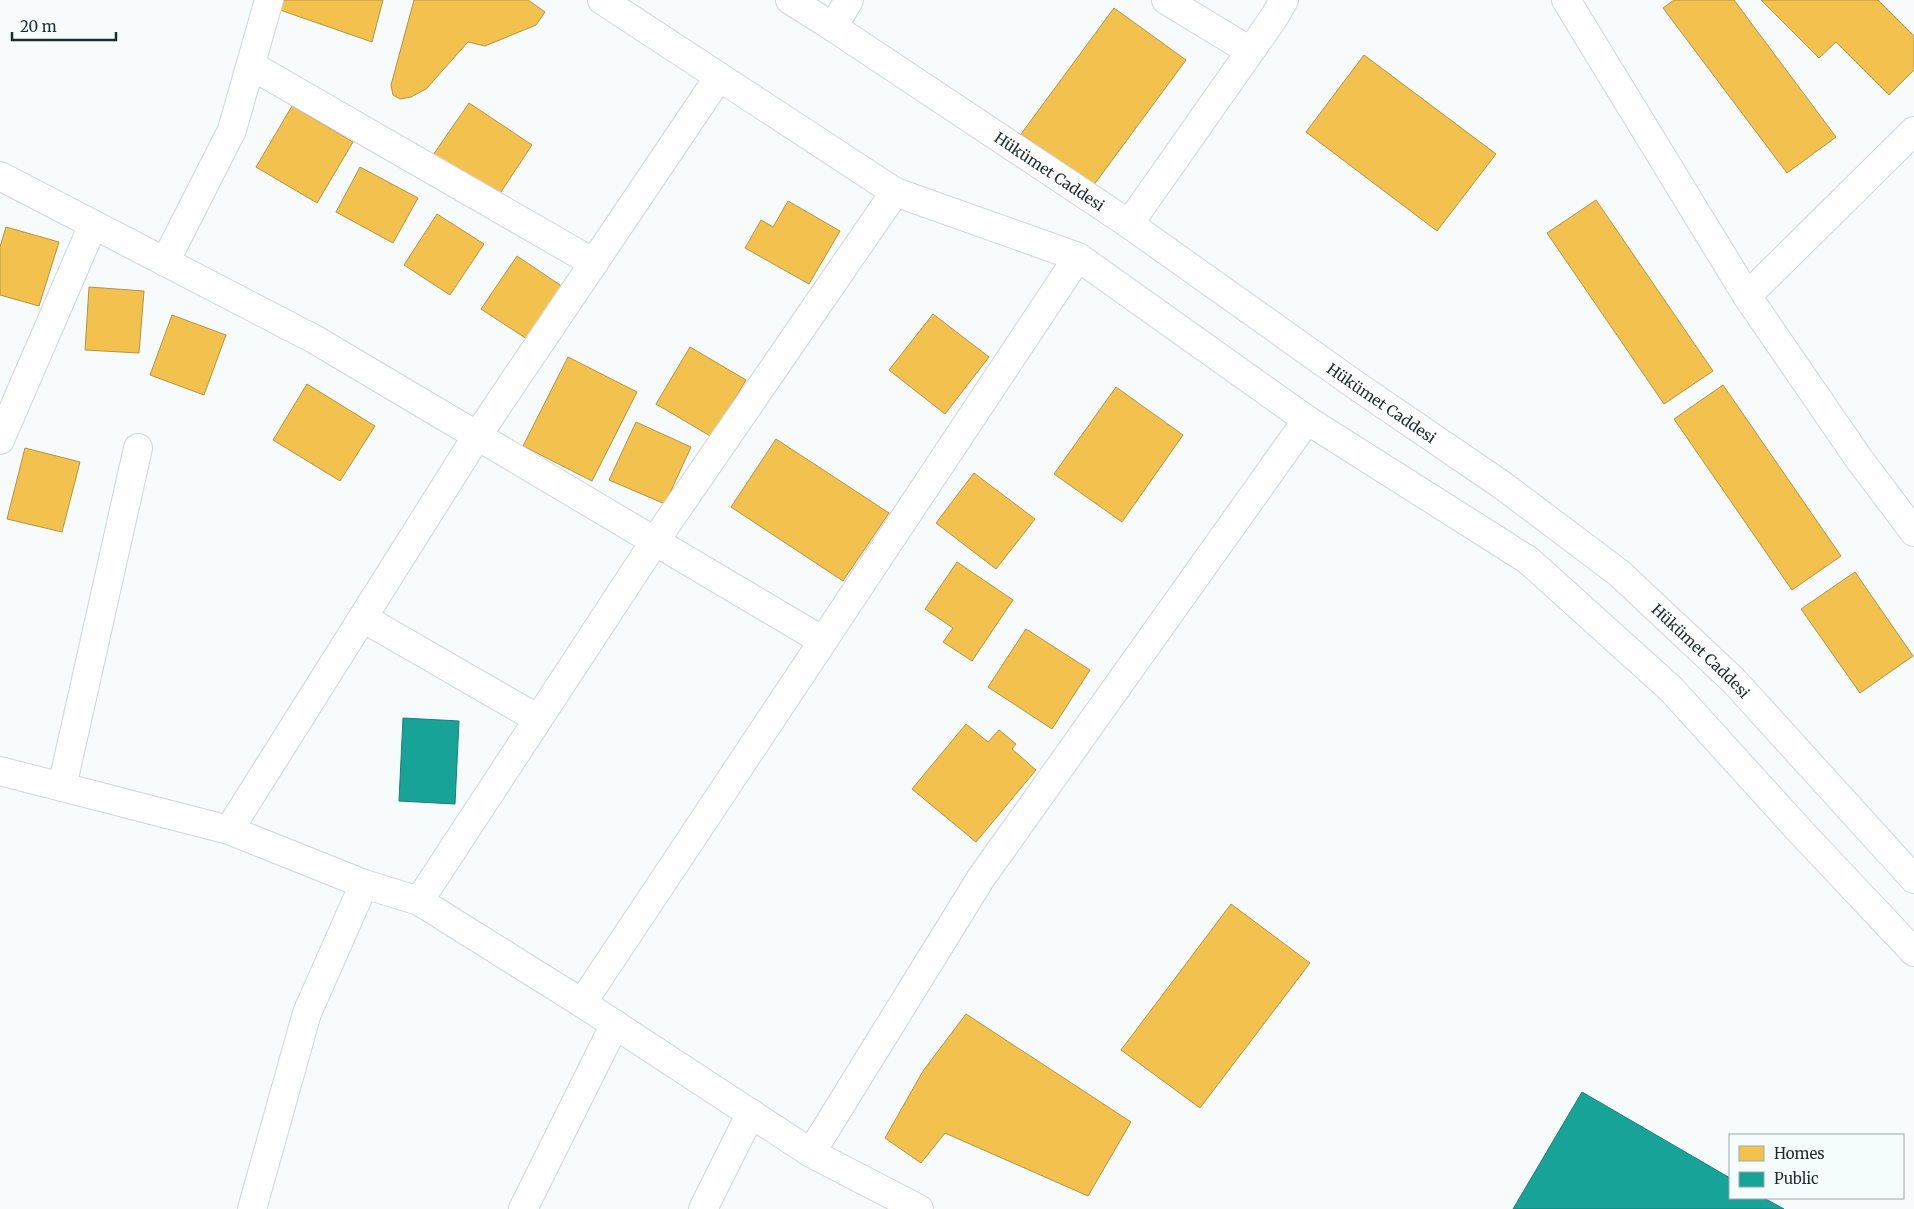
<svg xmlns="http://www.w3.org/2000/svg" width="1914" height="1209" font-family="Merriweather,serif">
<rect width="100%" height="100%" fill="#f7fbfb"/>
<g fill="#f2c14e" stroke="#b39444">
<path d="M283 0H383L372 42 280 10Z"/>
<path d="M414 0H528L545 12 536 25 485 46 468 42 426 89 411 97 400 99 393 95 391 85Z"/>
<path d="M1674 0H1734L1836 137 1787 173 1663 8Z"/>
<path d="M1761 0H1878L1914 36V70L1889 95 1836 42 1819 58Z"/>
<path d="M1114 8 1186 60 1093 186 1021 134Z"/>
<path d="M1364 55 1496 154 1437 231 1306 132Z"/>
<path d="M469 103 532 145 497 198 433 155Z"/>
<path d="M292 106 353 142 317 203 256 167Z"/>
<path d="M360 167 418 198 393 243 336 212Z"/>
<path d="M1596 200 1713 371 1664 404 1547 233Z"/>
<path d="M788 201 840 231 809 284 745 248 761 220 773 227Z"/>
<path d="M437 214 484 244 450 295 404 265Z"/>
<path d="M6 227 59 242 39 306 0 295V247Z"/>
<path d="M517 256 569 291 533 343 481 309Z"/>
<path d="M89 287 144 291 139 353 85 350Z"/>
<path d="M933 314 989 357 945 414 889 370Z"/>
<path d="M172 315 226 335 204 395 150 375Z"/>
<path d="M690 347 746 380 712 437 656 404Z"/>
<path d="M568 357 637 392 592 481 523 446Z"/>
<path d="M307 384 375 426 340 481 273 440Z"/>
<path d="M1723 385 1841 556 1792 590 1674 419Z"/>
<path d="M1116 387 1183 435 1122 522 1054 474Z"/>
<path d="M636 422 691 447 665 504 609 480Z"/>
<path d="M776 439 889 513 843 581 731 507Z"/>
<path d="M25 448 80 462 62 532 7 519Z"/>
<path d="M974 473 1035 519 996 569 936 523Z"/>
<path d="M957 562 1013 600 972 661 943 642 953 628 925 609Z"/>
<path d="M1855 572 1913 656 1860 693 1801 609Z"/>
<path d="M1026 629 1090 670 1052 729 988 687Z"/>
<path d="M966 724 988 742 999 730 1016 744 1012 749 1036 770 976 842 912 789Z"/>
<path d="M1231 904 1310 963 1200 1108 1121 1050Z"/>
<path d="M966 1014 1131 1122 1088 1196 945 1133 921 1163 885 1138 923 1071Z"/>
</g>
<g fill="#17a398" stroke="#197f78">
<path d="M403 718 459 721 455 804 399 801Z"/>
<path d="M1582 1092 1730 1178V1198H1764L1784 1209H1513Z"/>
</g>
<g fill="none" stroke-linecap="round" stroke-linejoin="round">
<g stroke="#d0d7d9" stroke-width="30">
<g id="minor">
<path d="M1166 0 1250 51"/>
<path d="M1566 0 1747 296 1859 459 1914 532"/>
<path d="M833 27 849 0"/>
<path d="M252 66 594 263"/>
<path d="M0 176 314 339 823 641 1078 257"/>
<path d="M1129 224 1273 19 1284 0"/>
<path d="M165 262 232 130 269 0"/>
<path d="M1747 296 1914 131"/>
<path d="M0 440 93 225"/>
<path d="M363 618 538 719"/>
<path d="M0 771 229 830 364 884 419 901 582 1003 823 641"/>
<path d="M62 787 138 448"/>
<path d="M229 830 477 436 719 77"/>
<path d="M419 901 655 541 895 192"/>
<path d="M582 1003 811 1153 919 1209"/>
<path d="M811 1153 981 878 1307 420"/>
<path d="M252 1209 307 1013 364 884"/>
<path d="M523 1209 615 1024"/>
<path d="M703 1209 751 1113"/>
</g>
</g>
<g stroke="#d0d7d9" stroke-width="30">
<g id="major">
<path d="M602 0 895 192 1078 257 1307 420 1528 560 1671 689 1799 830 1914 952"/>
<path id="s1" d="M790 0 833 27 1129 224 1354 384 1502 485 1619 573 1734 681 1914 879"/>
</g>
</g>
<use href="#minor" stroke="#fefefe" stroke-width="28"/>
<use href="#major" stroke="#fefefe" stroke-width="28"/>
</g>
<g text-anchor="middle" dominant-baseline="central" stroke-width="5" stroke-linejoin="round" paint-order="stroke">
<g font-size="15" fill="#1f2b2e" stroke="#f5fcfd">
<text stroke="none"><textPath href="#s1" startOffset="311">Hükümet Caddesi</textPath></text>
<text stroke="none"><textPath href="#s1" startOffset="716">Hükümet Caddesi</textPath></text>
<text stroke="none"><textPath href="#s1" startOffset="1121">Hükümet Caddesi</textPath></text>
</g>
</g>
<rect x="1729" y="1134" width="175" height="65" fill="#f5fcfd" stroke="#9fa8aa"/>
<rect x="1739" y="1146" width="25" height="15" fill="#f2c14e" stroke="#9fa8aa"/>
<text x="1774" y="1159" font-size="15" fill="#1f2b2e">Homes</text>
<rect x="1739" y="1172" width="25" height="15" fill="#17a398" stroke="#9fa8aa"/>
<text x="1774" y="1184" font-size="15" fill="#1f2b2e">Public</text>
<path d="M12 32v8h104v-8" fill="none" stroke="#1f2b2e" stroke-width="2.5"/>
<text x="20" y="32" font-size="15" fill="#1f2b2e" stroke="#f5fcfd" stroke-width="4" paint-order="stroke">20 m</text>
</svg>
